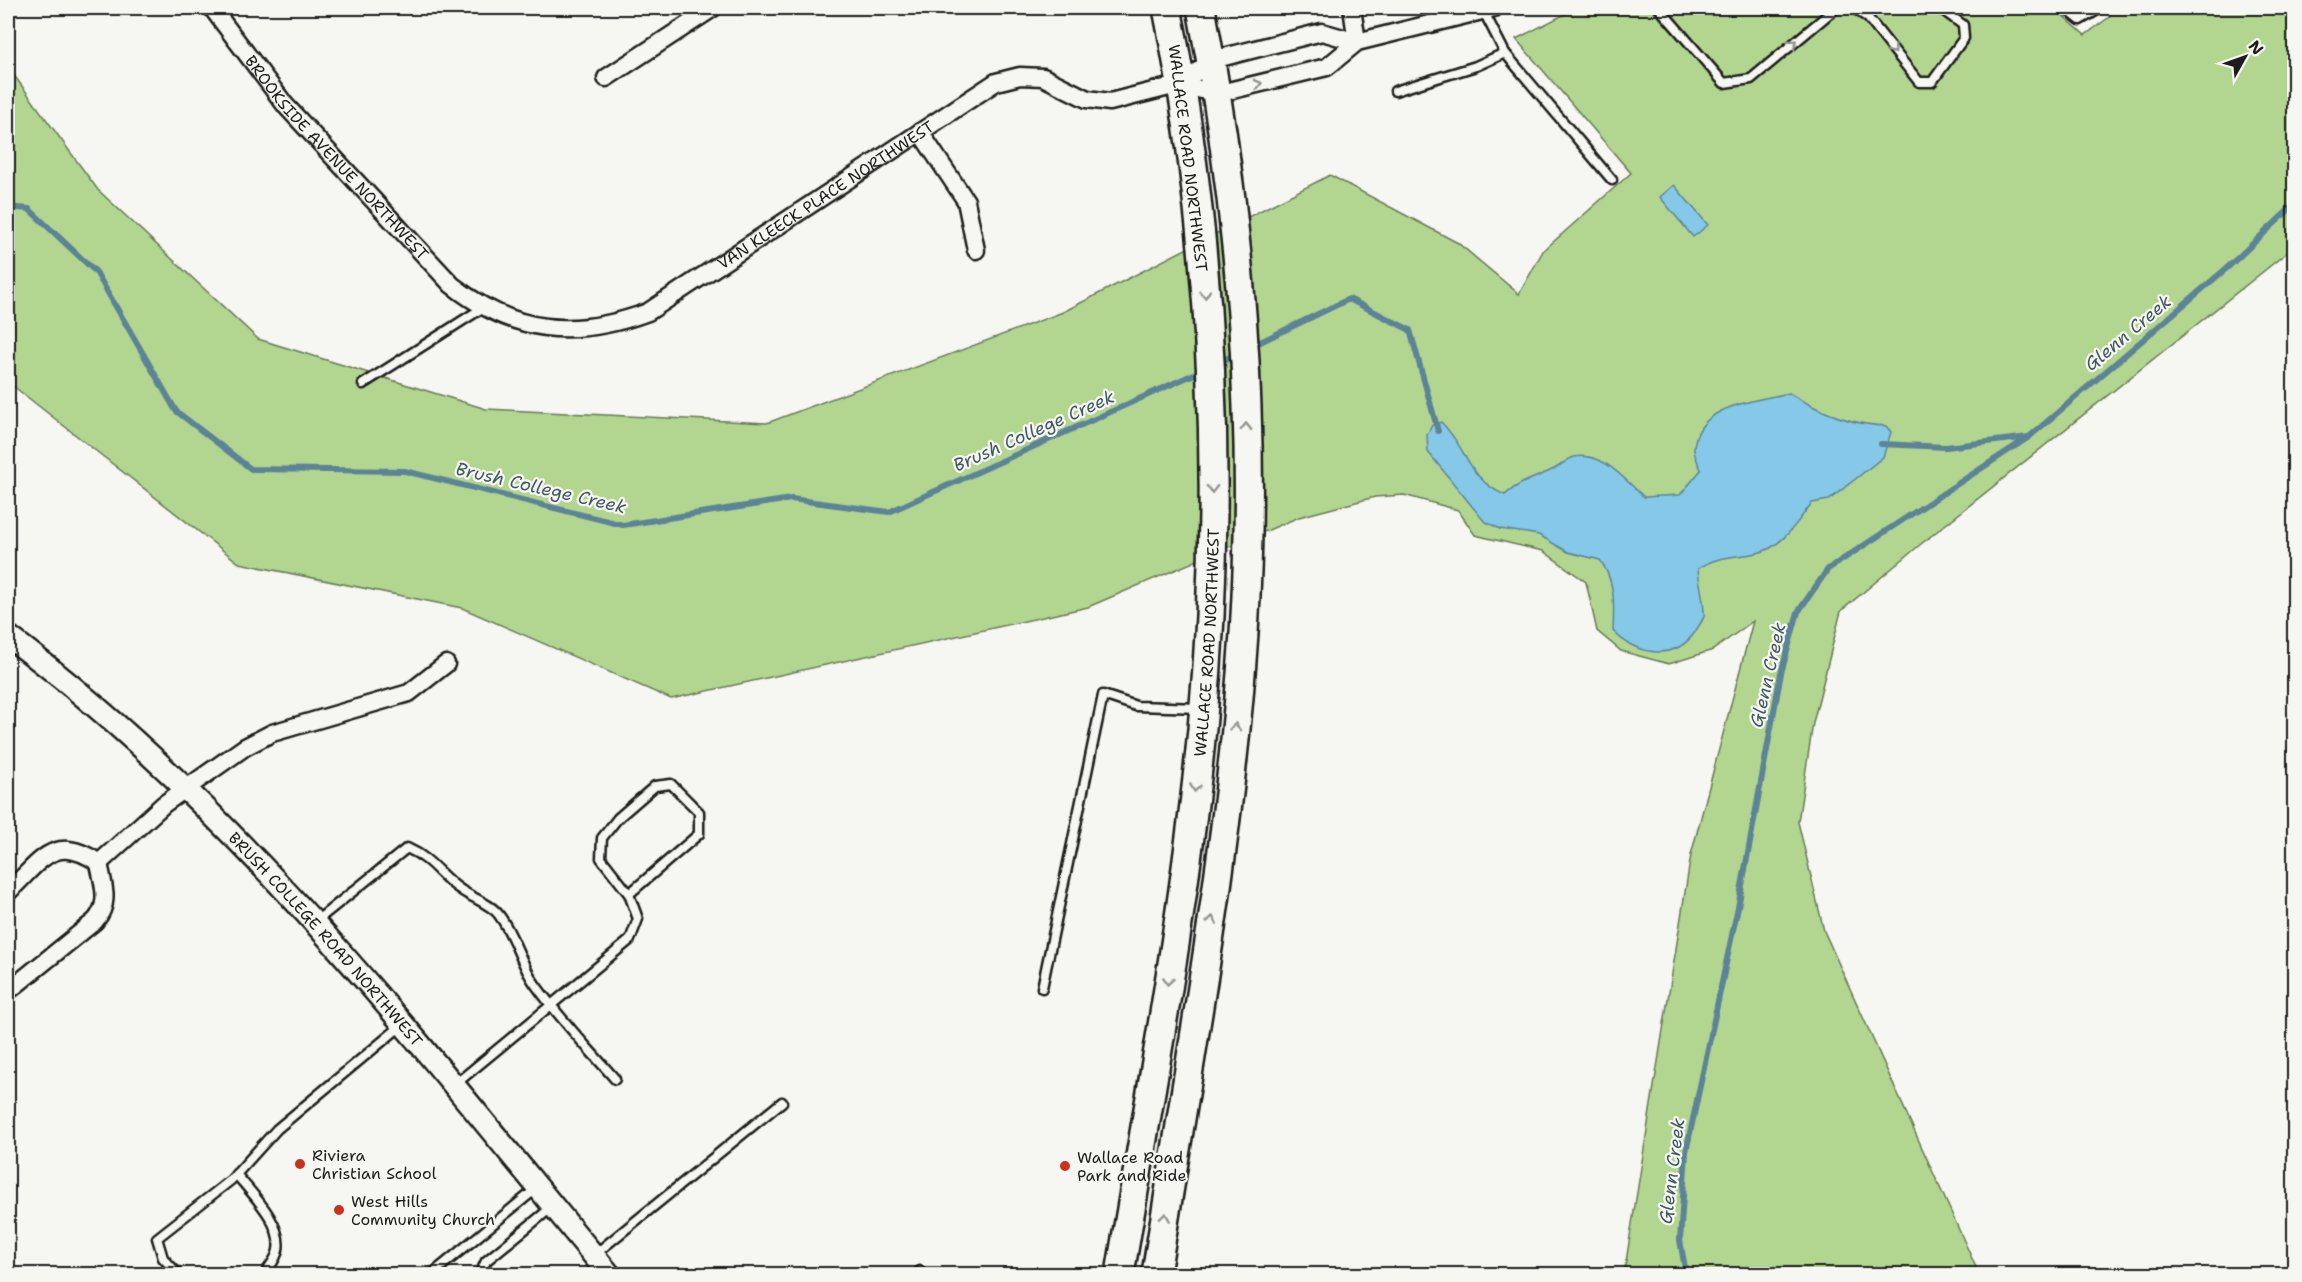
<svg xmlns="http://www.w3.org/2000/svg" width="2302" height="1282" font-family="'Shantell Sans',sans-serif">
<rect width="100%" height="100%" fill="#f6f6f2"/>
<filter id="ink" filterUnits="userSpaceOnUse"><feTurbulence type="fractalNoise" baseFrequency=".0167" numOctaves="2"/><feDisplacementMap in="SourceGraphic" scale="12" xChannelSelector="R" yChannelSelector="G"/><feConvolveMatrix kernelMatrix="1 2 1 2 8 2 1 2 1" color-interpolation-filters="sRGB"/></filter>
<g filter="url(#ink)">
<path fill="#b2d690" stroke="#677956" stroke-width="1.5" d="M1577 8H2054L2085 35 2108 18 2116 8H2294V247L1921 544 1841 611 1813 723 1798 822 1824 931 1979 1274H1624L1691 855 1753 621 1713 650 1669 664 1621 651 1597 631 1586 582 1543 551 1475 535 1458 510 1404 495 1375 497 1299 517 1088 607 671 699 462 608 239 563 8 382V67L98 190 258 339 486 409 767 423 1063 312 1330 175 1458 243 1519 294 1543 251 1631 173 1516 39Z"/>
<g fill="#86c8e7" stroke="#5c8396" stroke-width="1.5">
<path d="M1674 185 1708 225 1693 237 1660 197Z"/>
<path d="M1789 393C1818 411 1850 425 1886 426L1891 432 1883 457 1829 500 1812 503C1797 522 1782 548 1757 553 1735 558 1717 555 1698 569 1699 583 1705 604 1704 616 1703 621 1697 628 1695 632 1674 663 1634 654 1613 631 1614 605 1616 582 1600 560L1568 552 1539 535 1500 529 1484 521 1428 452 1427 435 1432 425 1441 422C1467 447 1467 479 1505 495 1520 481 1536 478 1554 469 1560 466 1567 459 1574 457 1603 451 1625 480 1644 497L1680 495 1701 470C1699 464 1693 454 1694 448 1697 404 1757 401 1789 393Z"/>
</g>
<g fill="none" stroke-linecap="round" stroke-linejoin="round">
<g stroke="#5c8396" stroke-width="6">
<path d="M8 207 29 209 96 272 176 411 251 469 405 471 623 525 791 499 889 512 1203 370"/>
<path d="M1250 347 1349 299 1410 330 1438 431"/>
<path d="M1218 363 1238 353"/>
<path d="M1881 444 1946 447 2029 437"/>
<path d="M1686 1274 1680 1240 1686 1152 1739 902 1781 673 1798 612 1828 569 2029 437 2228 267 2294 205"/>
</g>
<g stroke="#1c1c1c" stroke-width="13">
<g id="service">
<path d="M1659 8 1724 83 1751 79 1836 8"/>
<path d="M1854 8 1868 18 1919 82H1932L1964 38 1963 25 1940 8"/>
<path d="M2065 8 2080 20 2101 8"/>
<path d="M1483 10 1505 53 1612 180"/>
<path d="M1395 91 1476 66 1505 53"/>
<path d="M363 384 484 307"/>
<path d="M315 922 407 848C434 860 439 876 461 890 472 898 491 904 499 915 515 936 520 963 535 984 559 1018 588 1048 615 1079"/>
<path d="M1042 988 1103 695 1136 706 1200 708"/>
<path d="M453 1086 630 940 638 919 629 894 601 858 602 838 618 818 655 786 671 784 699 812V834L629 894"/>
<path d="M236 1174C251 1193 283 1223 278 1250 277 1258 269 1267 265 1274"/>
<path d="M594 1255 782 1102"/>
<path d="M178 1274 163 1258 157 1238 231 1180 277 1129 402 1025"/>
<path d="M432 1274 537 1188"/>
<path d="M480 1274 486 1261 552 1207"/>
<path d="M917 1274 920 1271"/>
</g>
</g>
<g stroke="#1c1c1c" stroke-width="21">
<g id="minor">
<path id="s1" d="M212 8 286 106 452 285C514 334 575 339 648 312L996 82 1020 76 1043 77 1087 99 1110 102 1181 84 1212 60 1322 32 1357 42"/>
<path d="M1352 8 1357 42"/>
<path d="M606 78 713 8"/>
<path d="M1181 84 1216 94 1327 67 1357 42 1494 8"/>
<path d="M920 132 966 201 976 250"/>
<path d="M99 863 164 804 245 747 272 733 409 693 446 664"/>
<path d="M8 892C41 861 54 832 99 863 103 885 111 903 95 921L12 988 8 989"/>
</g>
</g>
<g stroke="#1c1c1c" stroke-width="26">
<g id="tertiary">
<path id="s2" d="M8 636C243 812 423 1049 609 1274"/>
</g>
</g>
<g stroke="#1c1c1c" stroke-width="32">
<g id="primary">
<path id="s3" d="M1120 1274C1150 1093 1185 912 1202 729 1224 493 1214 241 1167 8"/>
<path d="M1156 1274C1189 1062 1230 848 1244 633 1257 426 1241 211 1201 8"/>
</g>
</g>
<use href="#service" stroke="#f6f6f2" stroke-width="8"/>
<use href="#minor" stroke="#f6f6f2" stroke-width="16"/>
<use href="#tertiary" stroke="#f6f6f2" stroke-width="21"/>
<use href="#primary" stroke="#f6f6f2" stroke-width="27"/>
</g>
<defs><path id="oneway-chevron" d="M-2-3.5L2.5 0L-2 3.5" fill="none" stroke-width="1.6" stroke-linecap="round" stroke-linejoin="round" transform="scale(1.5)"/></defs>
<g stroke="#949492">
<use href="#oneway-chevron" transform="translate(1793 43) rotate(-40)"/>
<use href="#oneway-chevron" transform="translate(1893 50) rotate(52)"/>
<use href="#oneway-chevron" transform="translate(1258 84) rotate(-14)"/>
<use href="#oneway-chevron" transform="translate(1205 294) rotate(85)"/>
<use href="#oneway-chevron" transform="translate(1246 427) rotate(-91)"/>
<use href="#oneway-chevron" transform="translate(1212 489) rotate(90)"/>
<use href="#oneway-chevron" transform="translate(1235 727) rotate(-85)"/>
<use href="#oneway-chevron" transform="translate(1195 788) rotate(97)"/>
<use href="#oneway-chevron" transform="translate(1212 920) rotate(-82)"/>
<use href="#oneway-chevron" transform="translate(1168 981) rotate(99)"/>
<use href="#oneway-chevron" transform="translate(1165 1217) rotate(-81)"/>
</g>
</g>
<g fill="#c8321e" stroke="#f6f6f2" stroke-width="2">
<circle cx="300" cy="1164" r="6"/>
<circle cx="1065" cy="1166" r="6"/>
<circle cx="339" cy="1210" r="6"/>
</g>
<g text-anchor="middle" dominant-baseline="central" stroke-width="4.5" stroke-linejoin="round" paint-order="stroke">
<g font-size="16" fill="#1c1c1c" stroke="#f6f6f2">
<text stroke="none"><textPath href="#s1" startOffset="195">BROOKSIDE AVENUE NORTHWEST</textPath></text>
<text transform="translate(1188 158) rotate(83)">WALLACE ROAD NORTHWEST</text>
<text stroke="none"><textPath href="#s1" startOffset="788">VAN KLEECK PLACE NORTHWEST</textPath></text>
<text stroke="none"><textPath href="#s3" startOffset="638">WALLACE ROAD NORTHWEST</textPath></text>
<text stroke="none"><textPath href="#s2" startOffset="440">BRUSH COLLEGE ROAD NORTHWEST</textPath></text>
</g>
<g font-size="16" fill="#1c1c1c" stroke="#f6f6f2" text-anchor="start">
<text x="312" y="1155">Riviera<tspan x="312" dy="18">Christian School</tspan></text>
<text x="1077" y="1157">Wallace Road<tspan x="1077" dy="18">Park and Ride</tspan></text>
<text x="351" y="1201">West Hills<tspan x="351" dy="18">Community Church</tspan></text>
</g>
<g font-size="18" font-style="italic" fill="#415863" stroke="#f6f6f2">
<text transform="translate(2128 333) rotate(-40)">Glenn Creek</text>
<text transform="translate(1034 431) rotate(-24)">Brush College Creek</text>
<text transform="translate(541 488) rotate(13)">Brush College Creek</text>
<text transform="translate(1768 675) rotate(-77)">Glenn Creek</text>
<text transform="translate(1672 1171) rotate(-83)">Glenn Creek</text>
</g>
</g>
<rect width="2302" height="1282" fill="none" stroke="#f6f6f2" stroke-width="30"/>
<rect x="15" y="15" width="2272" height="1252" fill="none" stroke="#1c1c1c" stroke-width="2" filter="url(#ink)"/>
<g transform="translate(2245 57) rotate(50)" stroke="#f6f6f2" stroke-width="4.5" paint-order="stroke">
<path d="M0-4.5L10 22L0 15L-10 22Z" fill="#1c1c1c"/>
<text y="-9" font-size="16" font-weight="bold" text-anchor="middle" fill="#1c1c1c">N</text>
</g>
</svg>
